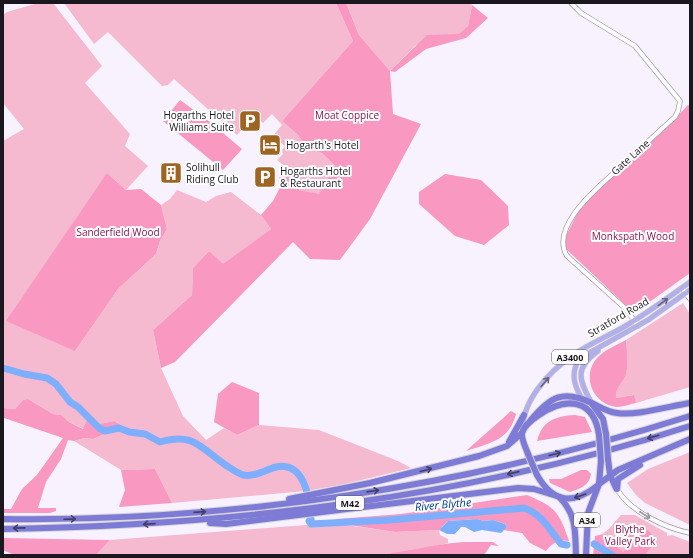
<svg xmlns="http://www.w3.org/2000/svg" width="693" height="558" font-family="'Open Sans',sans-serif">
<rect width="100%" height="100%" fill="#f8f1ff"/>
<g fill="#f5bad0">
<path d="M38 3H53L102 66 85 83 130 134 125 146 148 166 126 190 107 173 75 351 118 289 156 254 160 241 167 229 161 205 170 199 177 190 206 202 216 196 231 192 261 215 271 229 223 265 209 251 193 268 192 295 153 330 161 368 183 416 206 440 224 428 237 435 259 425 319 430 398 461 411 468 345 484 306 491 172 503 155 469 121 470 74 441 84 438 93 439 114 430 126 434V428L114 421 99 424 87 420 84 429 69 422 61 415 53 414 28 399 23 400 15 409 3 408V141L24 129 3 103V15L7 12Z"/>
<path d="M64 3H336L353 41 282 121 298 135 306 148 322 153 335 166 319 195 299 190 287 174 283 181 279 178 287 168 277 160 283 154 282 150 285 146 273 136 282 125 272 114 263 123 254 115 237 135 174 79 168 85 162 86 108 32 94 44Z"/>
<path d="M346 3H471L472 5 468 26 459 35H451L416 45 390 71 359 35Z"/>
<path d="M683 303 690 314V387L636 403 633 395 616 398C615 388 621 383 626 375 628 371 627 346 626 340Z"/>
<path d="M690 452V525L645 503 636 495 627 483 648 469Z"/>
<path d="M621 515H635L667 533V536L672 535 690 542V555H606L595 536C608 534 612 524 621 515Z"/>
<path d="M332 523 395 532 439 530 440 535 448 539V543L424 549 391 554V555H96L110 540Z"/>
</g>
<g fill="#f998c0">
<path d="M336 3H346L359 35 390 71 427 35 459 34 468 26 472 5 488 18 466 38 426 49 395 72 390 71 393 114 421 124 370 219 340 260 310 259 293 242 175 362 161 368 153 330 192 295 193 268 209 251 223 264 271 229 261 215 273 201 287 174 303 183 299 190 319 194 335 166 322 153 306 148 298 135 282 121 353 41Z"/>
<path d="M180 100 210 122 242 149 223 170 163 121Z"/>
<path d="M688 105 690 106V273L634 313 565 248 566 236 578 212 594 194 672 122Z"/>
<path d="M107 173 126 190 141 189 161 205 167 229 160 241 156 254 118 289 75 351 6 321Z"/>
<path d="M445 174 481 180 508 206 509 225 484 245 455 236 419 204V192Z"/>
<path d="M626 340C627 346 628 370 626 375 622 383 615 388 616 398L634 395 636 403C630 404 623 407 617 407 593 405 581 376 597 358 604 350 617 345 626 340Z"/>
<path d="M232 382 259 393V425L237 435 214 422 218 394Z"/>
<path d="M28 399 53 414 61 415 69 422 83 429 87 420 99 424 114 421 126 428V434L114 430 93 439 84 438 74 441 68 440 61 459 46 482 38 508H56V511L50 513H3V509H11L22 489 37 475 63 438 4 418 3 408 15 409 23 400Z"/>
<path d="M511 411 516 414C509 441 490 443 466 451Z"/>
<path d="M575 415 585 417 592 432 537 441C542 421 555 416 575 415Z"/>
<path d="M155 469 172 503 119 507 125 490 121 470Z"/>
<path d="M581 470H587L591 474C590 485 580 489 570 492L550 483 549 479H561Z"/>
<path d="M527 495C555 507 559 511 569 541 559 539 552 543 546 551L530 543 522 533 503 530 507 527 505 524 493 520 484 521 477 519 448 521 439 530 395 532 336 523 337 519 401 514Z"/>
<path d="M637 526 649 531 656 540 645 555H593L595 536 601 535 610 537 616 546 623 552 625 550 630 531Z"/>
<path d="M3 538 110 540 96 555H14L3 550Z"/>
<path d="M465 542H493L499 546 491 545 484 555H391V553C416 550 440 543 465 542Z"/>
</g>
<path fill="#7eaffe" d="M477 519 484 521 493 520 505 524 507 527 501 533 482 530 474 532 465 527H461L455 534H447L439 530 448 521Z"/>
<g fill="none" stroke-linecap="round" stroke-linejoin="round">
<g stroke="#7eaffe" stroke-width="7">
<path d="M3 368 24 374 47 378 56 384 70 402 78 407 99 428 105 431 119 428 129 432 145 434 160 442C195 432 200 448 227 466 232 469 237 473 243 475 260 478 272 463 287 467 298 469 304 482 307 492"/>
<path d="M311 519 309 521 311 524 389 520 524 508C542 514 550 530 561 544L567 545"/>
<path d="M594 544 612 555"/>
</g>
<g stroke="#a59bb0" stroke-width="5.5">
<g id="minor">
<path d="M571 3 581 13 635 46 680 101 678 111 675 117C658 132 641 148 625 163 605 182 548 224 567 256L626 309 638 326"/>
<path d="M682 288 690 299"/>
<path d="M617 489C630 512 666 528 690 533"/>
</g>
</g>
<g stroke="#d6d5d7" stroke-width="6">
<g id="major">
<path d="M591 402C579 380 574 368 598 351"/>
<path d="M588 410C578 392 567 377 580 358L648 320 690 290"/>
<path d="M523 431C521 401 550 371 573 355 590 343 609 336 627 325 649 312 669 297 690 282"/>
</g>
</g>
<g stroke="#d6d5d7" stroke-width="8">
<g id="highway">
<path d="M592 404 603 419 606 434"/>
<path d="M531 420C550 397 563 389 592 403 600 407 607 412 617 413 636 416 670 406 690 403"/>
<path d="M509 442 524 415"/>
<path d="M528 454C526 448 521 439 522 433 524 425 533 419 539 415 566 396 594 399 599 435"/>
<path d="M608 459 610 475 616 488"/>
<path d="M537 475C553 503 573 505 597 486"/>
<path d="M599 484 618 470 690 439"/>
<path d="M617 489 618 479 640 465"/>
<path d="M560 498C577 515 575 533 576 555"/>
<path d="M289 499 370 483 479 456 507 446 522 433"/>
<path d="M3 519C235 522 469 486 690 416"/>
<path d="M210 523 226 524 290 516 518 488 534 489 557 496"/>
<path d="M3 529C235 525 468 498 690 426"/>
<path d="M586 555 588 513 599 484 601 461"/>
</g>
</g>
<use href="#minor" stroke="#fff" stroke-width="4"/>
<use href="#major" stroke="#b2b0e6" stroke-width="5"/>
<use href="#highway" stroke="#7e7bd6" stroke-width="6"/>
<g stroke="#d6d5d7" stroke-width="8" stroke-linecap="butt">
<g id="highway-bridge">
<path d="M606 434 608 459"/>
<path d="M599 435 601 461"/>
<path d="M528 454 537 475"/>
</g>
</g>
<use href="#highway-bridge" stroke="#7e7bd6" stroke-width="6"/>
</g>
<defs><path id="oneway-shaft" d="M-6 0H5M1.5-3L5.5 0L1.5 3" fill="none" stroke-width="1.6" stroke-linecap="round" stroke-linejoin="round"/></defs>
<g stroke="#666482">
<use href="#oneway-shaft" transform="translate(663 302) rotate(-36)"/>
<use href="#oneway-shaft" transform="translate(545 382) rotate(-50)"/>
</g>
<g stroke="#433f68">
<use href="#oneway-shaft" transform="translate(653 437) rotate(164)"/>
<use href="#oneway-shaft" transform="translate(555 454) rotate(-14)"/>
<use href="#oneway-shaft" transform="translate(426 470) rotate(-15)"/>
<use href="#oneway-shaft" transform="translate(513 473) rotate(167)"/>
<use href="#oneway-shaft" transform="translate(373 491) rotate(-8)"/>
<use href="#oneway-shaft" transform="translate(580 496) rotate(161)"/>
<use href="#oneway-shaft" transform="translate(200 512) rotate(-4)"/>
<use href="#oneway-shaft" transform="translate(70 519) rotate(-2)"/>
<use href="#oneway-shaft" transform="translate(149 524) rotate(176)"/>
<use href="#oneway-shaft" transform="translate(19 528) rotate(179)"/>
</g>
<use stroke="#98979a" href="#oneway-shaft" transform="translate(645 515) rotate(33)"/>
<defs>
<g id="parking-square" transform="scale(1.15)"><rect x="-9" y="-9" width="18" height="18" rx="4" fill="#9e6422" stroke="#fff"/><path d="M-3.5-5.5H1a3.5 3.5 0 0 1 0 7H-1V5.5H-3.5ZM-1-3.4V-.6H.8a1.4 1.4 0 0 0 0-2.8Z" fill="#fff"/></g>
<g id="hotel-square" transform="scale(1.15)"><rect x="-9" y="-9" width="18" height="18" rx="4" fill="#9e6422" stroke="#fff"/><path d="M-6-4.5h1.5V1H6V5H4.5V3h-9V5H-6ZM-4 0a1.8 1.8 0 1 1 3.6 0ZM.5 0V-2.5h3Q6-2.5 6 0Z" fill="#fff"/></g>
<g id="building-square" transform="scale(1.15)"><rect x="-9" y="-9" width="18" height="18" rx="4" fill="#9e6422" stroke="#fff"/><path d="M-4-6H4V6H1V3H-1V6H-4ZM-2.5-4.3h1.7v1.8h-1.7ZM.8-4.3h1.7v1.8H.8ZM-2.5-1h1.7V.8h-1.7ZM.8-1h1.7V.8H.8Z" fill="#fff"/></g>
</defs>
<g fill-rule="evenodd">
<use href="#parking-square" x="250" y="121"/>
<use href="#hotel-square" x="270" y="145"/>
<use href="#building-square" x="171" y="173"/>
<use href="#parking-square" x="265" y="177"/>
</g>
<g text-anchor="middle" dominant-baseline="central" stroke-width="4" stroke-linejoin="round" paint-order="stroke">
<g fill="#fff" stroke="#5f5d62" stroke-width="1">
<rect x="552" y="350" width="36" height="14" rx="3"/>
<rect x="336" y="496" width="28" height="14" rx="3"/>
<rect x="574" y="513" width="26" height="14" rx="3"/>
</g>
<g font-size="9" font-weight="bold" fill="#1b171f">
<text x="570" y="357">A3400</text>
<text x="350" y="503">M42</text>
<text x="587" y="520">A34</text>
</g>
<g font-size="10" fill="#1b171f" stroke="#fff" text-anchor="start">
<text x="234" y="115" text-anchor="end">Hogarths Hotel<tspan x="234" dy="12">Williams Suite</tspan></text>
<text x="286" y="145">Hogarth's Hotel</text>
<text x="186" y="167">Solihull<tspan x="186" dy="12">Riding Club</tspan></text>
<text x="280" y="171">Hogarths Hotel<tspan x="280" dy="12">&amp; Restaurant</tspan></text>
</g>
<g font-size="10" fill="#871652" stroke="#fff">
<text x="347" y="115">Moat Coppice</text>
<text x="118" y="232">Sanderfield Wood</text>
<text x="633" y="236">Monkspath Wood</text>
<text x="630" y="529">Blythe<tspan x="630" dy="12">Valley Park</tspan></text>
</g>
<g font-size="10" fill="#1b171f" stroke="#fff">
<text transform="translate(630 157) rotate(-42)">Gate Lane</text>
<text transform="translate(618 317) rotate(-30)">Stratford Road</text>
</g>
<g font-size="11" font-style="italic" fill="#003b94" stroke="#fff">
<text transform="translate(443 504) rotate(-5)">River Blythe</text>
</g>
</g>
<rect width="693" height="558" fill="none" stroke="#1b171f" stroke-width="8"/>
</svg>
